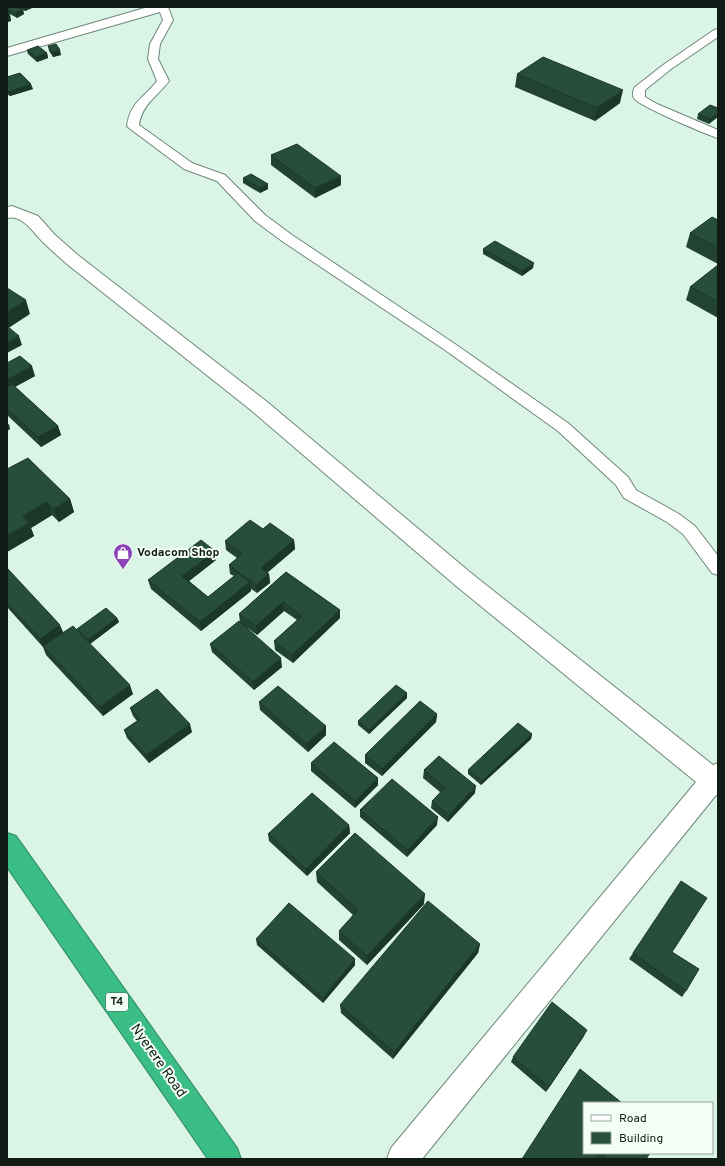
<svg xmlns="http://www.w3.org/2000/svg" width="725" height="1166" font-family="Overpass,sans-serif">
<rect width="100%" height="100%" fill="#daf5e6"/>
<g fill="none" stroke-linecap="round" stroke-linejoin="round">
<g stroke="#6f877a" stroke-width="2">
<g id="lane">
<path d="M158 7H168L173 20 160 44 158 59 169 81C157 97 142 104 139 125L192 163 225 175 265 215 292 235 455 344 568 423 628 477 636 490 679 514 695 526 718 556V575L712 573 683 534 667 522 624 498 616 485 558 431 445 350 282 241 255 221 217 181 184 169 129 128 127 126C130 102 144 98 157 81L148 59 150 44 163 20Z"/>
<path d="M718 29V37L671 69 645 90V97L657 104 718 130V138C708 135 636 105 634 98 632 95 633 90 635 87L663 65 714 30Z"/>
</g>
</g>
<g stroke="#6f877a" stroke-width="2">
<path id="street" d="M12 206 38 216 55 235 79 256 266 401 471 573 713 765 718 763V795H716L422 1159H387L391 1148 696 782 455 585 252 411 67 264C59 257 51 250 44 243 34 234 23 214 7 218V207Z"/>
</g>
<g stroke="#6f877a" stroke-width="2">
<path id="secondary" d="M148 7H169L167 10 7 56V48Z"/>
</g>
<g stroke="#2d855f" stroke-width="2">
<path id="highway" d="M7 833 16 836 237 1148 241 1159H208L7 867Z"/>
</g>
<use href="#lane" fill="#fff" fill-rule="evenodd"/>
<use href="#street" fill="#fff" fill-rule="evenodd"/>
<use href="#secondary" fill="#fff" fill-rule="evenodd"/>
<use href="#highway" fill="#3bbd86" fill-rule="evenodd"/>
</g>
<g fill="#224333">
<path d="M7 7H34L25 11 23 10 24 14 17 18 10 14 11 21 7 22Z"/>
<path d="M48 46 61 55 53 57 49 51Z"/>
<path d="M27 50 47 53 48 58 37 62 28 54Z"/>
<path d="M517 74 620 103 595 121 515 87Z"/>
<path d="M7 77 33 89 10 96 7 94Z"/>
<path d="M718 108 709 124 697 119 698 114Z"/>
<path d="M271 155 341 176V185L315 198 271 165Z"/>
<path d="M243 178 268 184V189L260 193 243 183Z"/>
<path d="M718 220V264L686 247 690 233Z"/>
<path d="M483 249 533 268 522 276 483 254Z"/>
<path d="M718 265V318L686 300 690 287Z"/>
<path d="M7 363 35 376 15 387 58 426 61 435 41 447 7 415Z"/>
<path d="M7 469 70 499 74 512 59 522 52 515 31 528 34 536 7 552Z"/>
<path d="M263 529 294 540 295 549 267 573 269 574 270 583 257 593 251 589V591L201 631 151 589 148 580 216 560 189 581 208 597 234 576 230 574 229 565 237 558 226 550 225 541Z"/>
<path d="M7 568 63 633 78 632 77 629 117 618 119 622 90 644 133 694 103 716 46 655 43 647 7 607Z"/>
<path d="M286 572 340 610V618L293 663 275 650 274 641 297 620 284 611 257 635 246 627 282 667 254 690 212 652 210 644 240 622 239 614Z"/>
<path d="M407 698 369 734 358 725V721Z"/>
<path d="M259 702 326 735 308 752 260 710Z"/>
<path d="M130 708 192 732 149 763 127 738 124 730 137 721 133 716Z"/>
<path d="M437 714 436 722 382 776 365 763V755Z"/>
<path d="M532 734 531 739 481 785 468 774V770Z"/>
<path d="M311 763 378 785 355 808 311 771Z"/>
<path d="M424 770 475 793 448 822 431 808 432 801 440 792 423 778Z"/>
<path d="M360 810 437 825 407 857 360 817Z"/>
<path d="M349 825 350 833 307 876 269 841 268 834Z"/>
<path d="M316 872 424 904 367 965 339 940V931L353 915 317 882Z"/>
<path d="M256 939 355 965 323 1003 257 945Z"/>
<path d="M480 944 478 953 393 1059 341 1013 340 1005Z"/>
<path d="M672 952 686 991 682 997 629 959 633 953Z"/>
<path d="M584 1036 546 1092 511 1062 513 1057Z"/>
<path d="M584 1153H650L646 1159H596Z"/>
</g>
<g fill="#1b3729">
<path d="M24 7H34L25 11Z"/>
<path d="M23 10 24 14 17 18 15 13Z"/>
<path d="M9 11 11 21 7 22V12Z"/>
<path d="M60 50 61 55 53 57 52 52Z"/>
<path d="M47 53 48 58 37 62 36 57Z"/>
<path d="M31 84 33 89 10 96 8 92Z"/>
<path d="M623 90 620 103 595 121 597 108Z"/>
<path d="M718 113V117L709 124 710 119Z"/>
<path d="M341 176V185L315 198V188Z"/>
<path d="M268 184V189L260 193V188Z"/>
<path d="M534 263 533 268 522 276V271Z"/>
<path d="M26 300 30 314 7 329V312Z"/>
<path d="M19 336 22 345 7 353V342Z"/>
<path d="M32 366 35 376 7 391V380Z"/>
<path d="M9 424 10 429 7 431V425Z"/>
<path d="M58 426 61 435 41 447 38 437Z"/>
<path d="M70 499 74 512 59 522 54 509Z"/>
<path d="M47 502 52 515 31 528 34 536 7 552V536L23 516Z"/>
<path d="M294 540 295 549 262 577 261 568Z"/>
<path d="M215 551 216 560 184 585 182 576Z"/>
<path d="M269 574 270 583 257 593 256 585Z"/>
<path d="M250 582 251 591 201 631 200 622Z"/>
<path d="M283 602 284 611 257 635 256 626Z"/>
<path d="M340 610V618L293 663 292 655Z"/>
<path d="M117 618 119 622 90 644 88 640Z"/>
<path d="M60 625 64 634 43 647 40 639Z"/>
<path d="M281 658 282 667 254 690 253 682Z"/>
<path d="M130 685 133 694 103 716 100 707Z"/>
<path d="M407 693V698L369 734V730Z"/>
<path d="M437 714 436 722 382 776V769Z"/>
<path d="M190 724 192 732 149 763 146 755Z"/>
<path d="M326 726V735L308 752 307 744Z"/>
<path d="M532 734 531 739 481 785 482 781Z"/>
<path d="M378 778V785L355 808V801Z"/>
<path d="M476 786 475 793 448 822 449 815Z"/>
<path d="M438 817 437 825 407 857 408 850Z"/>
<path d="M349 825 350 833 307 876 306 869Z"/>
<path d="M425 894 424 904 367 965V956Z"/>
<path d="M480 944 478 953 393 1059 394 1052Z"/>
<path d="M355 959V965L323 1003V998Z"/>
<path d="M587 1030 584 1036 546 1092 549 1087Z"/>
</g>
<g fill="#274e3b" stroke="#1b3729">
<path d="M10 7H17L23 10 15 13 7 9Z"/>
<path d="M56 44 60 50 52 52 48 46Z"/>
<path d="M38 46 47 53 36 57 27 50Z"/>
<path d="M543 57 623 90 597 108 517 74Z"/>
<path d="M20 73 31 84 8 92 7 90V77Z"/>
<path d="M710 105 718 108V113L710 119 698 114Z"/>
<path d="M297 144 341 176 315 188 271 155Z"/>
<path d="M251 174 268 184 260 188 243 178Z"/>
<path d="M712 217 718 220V248L690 233Z"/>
<path d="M495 241 534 263 522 271 483 249Z"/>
<path d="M718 265V302L690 287Z"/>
<path d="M7 288 26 300 7 312Z"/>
<path d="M7 326 19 336 7 342Z"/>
<path d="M20 356 32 366 7 380V363Z"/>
<path d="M12 384 58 426 38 437 7 409V387Z"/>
<path d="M28 458 70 499 54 509 47 502 23 516 29 523 7 536V469Z"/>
<path d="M250 520 263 529 270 523 294 540 261 568 269 574 256 585 229 565 242 554 225 541Z"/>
<path d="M201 540 215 551 182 576 208 597 238 573 250 582 200 622 148 580Z"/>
<path d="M7 568 60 625 40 639 7 603Z"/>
<path d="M286 572 340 610 292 655 274 641 302 616 283 602 256 626 239 614Z"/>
<path d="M106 608 117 618 88 640 77 629Z"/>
<path d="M239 621 281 658 253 682 210 644Z"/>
<path d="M73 626 130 685 100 707 43 646Z"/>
<path d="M396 685 407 693 369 730 358 721Z"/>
<path d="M278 686 326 726 307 744 259 702Z"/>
<path d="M157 689 190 724 146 755 124 730 140 719 130 708Z"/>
<path d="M420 701 437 714 382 769 365 755Z"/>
<path d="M518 723 532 734 482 781 468 770Z"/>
<path d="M334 742 378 778 355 801 311 763Z"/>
<path d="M439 756 476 786 449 815 432 801 445 788 424 770Z"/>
<path d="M392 779 438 817 408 850 360 810Z"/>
<path d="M312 793 349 825 306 869 268 834Z"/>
<path d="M355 833 425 894 367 956 339 931 358 910 316 872Z"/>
<path d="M681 881 707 898 672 952 699 969 686 991 633 953Z"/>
<path d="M428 901 480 944 394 1052 340 1005Z"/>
<path d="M289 903 355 959 323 998 256 939Z"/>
<path d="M552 1002 587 1030 549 1087 513 1057Z"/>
<path d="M580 1069 622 1103H584V1153H599L595 1159H522Z"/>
<path d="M601 1153H650L646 1159H608Z"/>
</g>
<defs>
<g id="shop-pin" transform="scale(1)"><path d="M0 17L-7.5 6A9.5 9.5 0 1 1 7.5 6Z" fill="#8c43b6" stroke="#f3fef7"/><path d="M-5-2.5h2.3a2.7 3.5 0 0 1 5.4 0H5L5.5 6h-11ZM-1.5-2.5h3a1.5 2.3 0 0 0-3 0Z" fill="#fff"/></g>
</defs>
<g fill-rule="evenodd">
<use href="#shop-pin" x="123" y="553"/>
</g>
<g text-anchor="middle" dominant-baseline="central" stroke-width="4" stroke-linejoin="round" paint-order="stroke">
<rect fill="#f3fef7" stroke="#56605a" stroke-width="1" x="106" y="993" width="22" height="18" rx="3"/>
<g font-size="11" font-weight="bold" fill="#121c17">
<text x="117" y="1002">T4</text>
</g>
<g font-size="12" font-weight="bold" fill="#121c17" stroke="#f3fef7" text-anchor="start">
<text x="137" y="553">Vodacom Shop</text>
</g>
<g font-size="14" fill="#121c17" stroke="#f3fef7">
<text transform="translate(158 1061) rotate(55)">Nyerere Road</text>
</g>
</g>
<rect width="725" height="1166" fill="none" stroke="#121c17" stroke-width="16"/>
<rect x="583" y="1102" width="130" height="52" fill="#f3fef7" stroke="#99a49d"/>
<rect x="591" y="1115" width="20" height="6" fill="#ffffff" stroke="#99a49d"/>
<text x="619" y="1122" font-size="12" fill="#121c17">Road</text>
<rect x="591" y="1132" width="20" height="12" fill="#274e3b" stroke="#99a49d"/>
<text x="619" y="1142" font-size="12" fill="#121c17">Building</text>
</svg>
